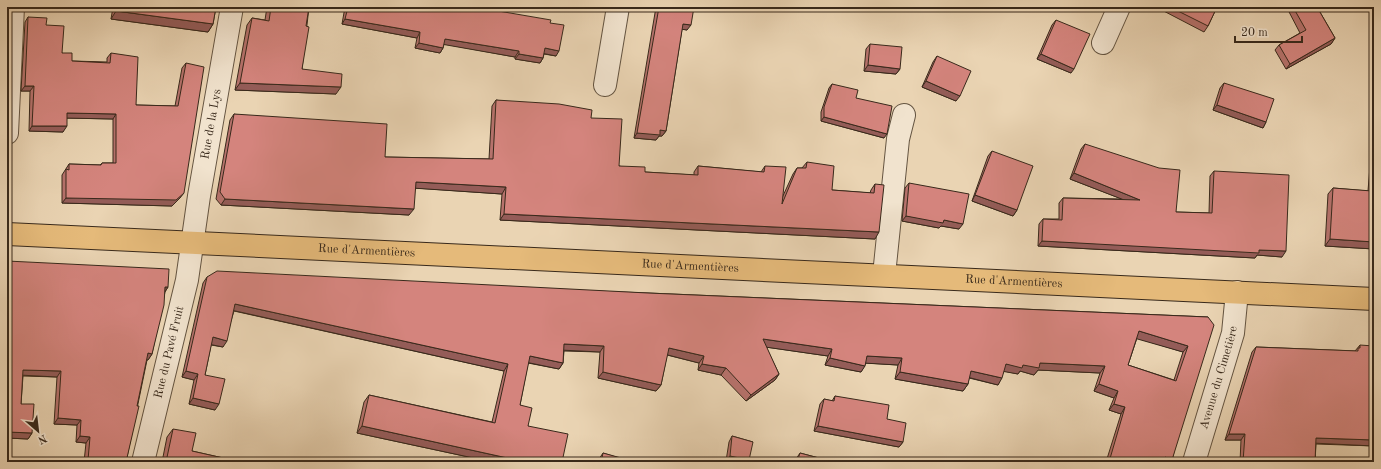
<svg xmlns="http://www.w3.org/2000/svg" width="1381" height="469" font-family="'Old Standard TT',serif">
<rect width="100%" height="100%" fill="#ead4b3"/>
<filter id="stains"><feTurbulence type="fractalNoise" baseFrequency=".005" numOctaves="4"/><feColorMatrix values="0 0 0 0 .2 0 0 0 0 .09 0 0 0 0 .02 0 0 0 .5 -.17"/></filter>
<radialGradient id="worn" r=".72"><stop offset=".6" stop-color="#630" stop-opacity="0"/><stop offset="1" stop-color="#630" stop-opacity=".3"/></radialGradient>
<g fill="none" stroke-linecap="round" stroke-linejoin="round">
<g stroke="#645441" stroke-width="24">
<g id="minor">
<path d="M1103 43 1119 7"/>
<path d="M605 85 618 7"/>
<path d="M7 133 13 7"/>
<path d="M884 275 898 139 904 115"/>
<path id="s1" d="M143 462 187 280 199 196 232 7"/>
<path id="s2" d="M1194 462 1233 333 1237 292"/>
</g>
</g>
<g stroke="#38291b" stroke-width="24">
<g id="major">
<path id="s3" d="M7 234 1374 299"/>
</g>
</g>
<use href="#minor" stroke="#f1e3ce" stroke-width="22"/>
<use href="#major" stroke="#e5ba7a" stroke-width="22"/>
</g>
<g fill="#b6726c" stroke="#38291b" fill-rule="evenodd">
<path d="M113 7H216L213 24 208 32 111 19Z"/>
<path d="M267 7H309L302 69 336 94 235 90 247 25 252 18 265 20Z"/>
<path d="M345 7H440L448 8V7H475L550 23 556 56 544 54 543 58 540 63 515 59V57L444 44 443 48 440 53 415 48 417 38 342 24Z"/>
<path d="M656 7H694L687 30 682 29 666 131 662 136H659L656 140 634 138Z"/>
<path d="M1156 7H1217L1208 26 1204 32Z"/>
<path d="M1288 7H1317L1335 38 1331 44 1286 69 1275 50 1279 45 1300 33 1287 8Z"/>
<path d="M28 17 46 25 62 53 72 61 107 62V58L111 53 136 105 175 106 182 68 186 63 180 198 172 206 62 203V175L69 164 100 165 102 163H113V119L67 118 63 132 29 131 30 91H21L25 22Z"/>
<path d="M1056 20 1071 73 1037 59 1052 25Z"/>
<path d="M870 44 900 69 896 74 864 71 866 49Z"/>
<path d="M937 56 956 101 922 87 933 62Z"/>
<path d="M1224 83 1266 122 1263 128 1213 110 1220 88Z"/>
<path d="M832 84 856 98 884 138 821 121V112L829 88Z"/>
<path d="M496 100 591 118 619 166 645 172 694 175V172L698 166 761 172 765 166 782 198 793 174 797 168H802L807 162 832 190 870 193 871 190 875 184V239L500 220 502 194 415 188 409 215 221 205 216 199 230 120 234 114 385 157 489 159 492 106Z"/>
<path d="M1085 144 1176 212 1209 213 1210 176 1214 171 1282 257 1257 255 1255 258 1038 246 1039 224 1043 219H1059V203L1063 198 1122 199 1070 179 1081 149Z"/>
<path d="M992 151 1017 210 1013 216 972 201 988 156Z"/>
<path d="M1374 160V249L1325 246 1328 194 1333 188 1368 191 1370 166Z"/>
<path d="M909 183 959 229 941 226 939 228 902 221 905 188Z"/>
<path d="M7 261 168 287 165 292 152 354 148 360H147L126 462H84L86 443 76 442 77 425 54 424 57 377 23 376 21 404 32 433 28 439 7 438Z"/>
<path d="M207 277 648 293 1208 317 1172 460 1171 462H1106L1121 414 1109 410 1114 398 1094 391 1100 373 1038 370 1034 375 1020 371 1018 374 1004 371 998 385 969 378 968 384 963 391 895 379 898 365 866 363 861 372 825 365 828 356 766 347 779 374 775 380 746 401 721 375 698 370 699 363 667 355 661 385 656 391 598 378 600 352 564 351 563 363 559 369 528 363 520 405 528 426 562 462H492L357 433 364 402 369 395 492 422 504 371 234 311 223 347 211 345 205 375 215 410 189 404 194 380 182 377 203 283ZM1137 338 1183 352 1174 380 1128 365Z"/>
<path d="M1360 345 1374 446 1316 444 1315 462H1240L1241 440H1225L1252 352 1256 347 1355 351Z"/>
<path d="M835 396 887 419 903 442 899 447 814 431 820 404 824 399 832 401Z"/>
<path d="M173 429 192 451 241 462H162L167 437Z"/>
<path d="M732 436 753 442 726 461 729 442Z"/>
<path d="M603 453 632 462H599V459Z"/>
<path d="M800 453 834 462H795L796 459Z"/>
</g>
<g fill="#945c58" stroke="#38291b">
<path d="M116 11 213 24 208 32 111 19Z"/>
<path d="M345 19 420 32 417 38 342 24Z"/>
<path d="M683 24 691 25 687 30 680 29Z"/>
<path d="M1335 38 1331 44 1286 69 1290 64Z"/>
<path d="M445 39 519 51 515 57 441 44Z"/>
<path d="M419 43 443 48 440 53 415 48Z"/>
<path d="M545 48 559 51 556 56 541 53Z"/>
<path d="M519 54 543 58 540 63 515 59Z"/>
<path d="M1041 54 1074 69 1071 73 1037 59Z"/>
<path d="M868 65 900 69 896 74 864 71Z"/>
<path d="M926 81 960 96 956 101 922 87Z"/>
<path d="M240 83 341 87 336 94 235 90Z"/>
<path d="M25 86H34L30 91H21Z"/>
<path d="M1217 105 1266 122 1263 128 1213 110Z"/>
<path d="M67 113 116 114 113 119 63 118Z"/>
<path d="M824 117 887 134 884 138 821 121Z"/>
<path d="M32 126H67L63 132 29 131Z"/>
<path d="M660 130 666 131 662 136H659L656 140 634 138 637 133Z"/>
<path d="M1074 173 1140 200 1137 205 1070 179Z"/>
<path d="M416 182 506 187 502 194 412 188Z"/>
<path d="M184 193 180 198 172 206 62 203 66 198Z"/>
<path d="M975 195 1017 210 1013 216 972 201Z"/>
<path d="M225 199 414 209 409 215 221 205Z"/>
<path d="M504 214 879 232 875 239 500 220Z"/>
<path d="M906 216 944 220 963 224 959 229 941 226 939 228 902 221Z"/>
<path d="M1330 239 1374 242V249L1325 246Z"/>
<path d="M1042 241 1259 250 1286 251 1282 257 1257 255 1255 258 1038 246Z"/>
<path d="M165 287H168L164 293Z"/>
<path d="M235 304 508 364 504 371 231 310Z"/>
<path d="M1139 331 1188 346 1183 352 1134 338Z"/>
<path d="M213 337 227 341 223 347 208 344Z"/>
<path d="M763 339 832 349 828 356 758 346Z"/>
<path d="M564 344 604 346 600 352 560 350Z"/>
<path d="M669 348 704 356 699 363 664 354Z"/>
<path d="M148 353 152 354 148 360 144 359Z"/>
<path d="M530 356 563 363 559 369 525 362Z"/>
<path d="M867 356 902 358 898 365 863 363Z"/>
<path d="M830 358 865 366 861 372 825 365Z"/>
<path d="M1040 363 1105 366 1100 373 1038 370 1034 375 1020 371 1018 374 1001 371 1006 364 1023 365Z"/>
<path d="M702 364 726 368 721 375 698 370Z"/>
<path d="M23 370 61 371 57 377 19 375Z"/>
<path d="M186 371 198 374 194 380 182 377Z"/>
<path d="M971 371 1002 378 998 385 967 377Z"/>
<path d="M603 372 661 385 656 391 598 378Z"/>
<path d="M900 372 968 384 963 391 895 379Z"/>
<path d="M779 374 775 380 746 401 751 395Z"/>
<path d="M1099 384 1118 391 1114 398 1094 391Z"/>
<path d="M193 398 219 404 215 410 189 404Z"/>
<path d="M1114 404 1125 407 1121 414 1109 410Z"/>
<path d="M58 418 81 420 77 425 54 424Z"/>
<path d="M362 426 521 461 520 462H492L357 433Z"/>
<path d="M818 426 903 442 899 447 814 431Z"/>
<path d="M7 432 32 433 28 439 7 438Z"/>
<path d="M1229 434H1245L1241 440H1225Z"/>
<path d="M80 436 90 437 86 443 76 442Z"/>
<path d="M1316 438 1374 440V446L1312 443Z"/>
<path d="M730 456 749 460 748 462H729L726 461Z"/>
<path d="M1165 457 1172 460 1171 462H1162Z"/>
<path d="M88 460 104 461 103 462H87Z"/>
</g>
<g fill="#d4847d" stroke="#38291b" fill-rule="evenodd">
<path d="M117 7H216L213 24 116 11Z"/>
<path d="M271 7H309L306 26 309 27 302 69 342 74 341 87 240 83 252 18 269 21Z"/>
<path d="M348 7H440L450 9V7H475L551 20 550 23 564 25 559 51 545 48 543 58 519 54V51L445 39 443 48 419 43 420 32 345 19Z"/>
<path d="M659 7H694L691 25 683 24 666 131 660 130V135L637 133Z"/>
<path d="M1170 7H1217L1208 26Z"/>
<path d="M1293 7H1317L1335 38 1290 64 1279 45 1306 30Z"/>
<path d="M28 17 47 18 46 25 64 26 62 53H72V61L110 63 111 53 138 57 136 105 178 106 186 63 204 67 184 193 176 200 66 198V169L69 170V164L101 165 102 163H116V114L67 113V126H32L34 86H25Z"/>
<path d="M1056 20 1090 34 1074 69 1041 54Z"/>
<path d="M870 44 902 47 900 69 868 65Z"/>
<path d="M937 56 971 71 960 96 926 81Z"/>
<path d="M1224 83 1274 99 1266 122 1217 105Z"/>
<path d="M832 84 858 90 856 98 892 106 887 134 824 117V107Z"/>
<path d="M496 100 559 104 592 110 591 118 622 119 619 166 645 167V172L698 175V166L764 172 765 166 786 167 782 204 797 168H806L807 162 834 166 832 190 874 193 875 184 884 185 879 232 504 214 506 187 416 182 414 209 225 199 220 192 234 114 387 124 385 157 493 159Z"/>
<path d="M1085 144 1159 168 1180 170 1176 212 1212 213 1214 171 1289 175 1286 251 1259 250V253L1042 241 1043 219 1062 220 1063 198 1140 200 1074 173Z"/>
<path d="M992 151 1033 166 1017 210 975 195Z"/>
<path d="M1374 161V242L1330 239 1333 188 1372 191Z"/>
<path d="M909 183 969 194 963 224 944 220 943 223 906 216Z"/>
<path d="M7 261 169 269 168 287H165L164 305 152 354 148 353 137 406H139L126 462H103L104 461 88 460 90 437 80 436 81 420 58 418 61 371 23 370 21 404H34L32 433 7 432V438Z"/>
<path d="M217 271 648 293 1208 317 1214 325 1172 460 1165 457 1163 462H1109L1125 407 1114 404 1118 391 1099 384 1105 366 1040 363 1039 368 1023 365 1022 368 1006 364 1002 378 971 371 968 384 900 372 902 358 867 356 865 366 830 358 832 349 763 339 779 374 751 395 726 368 702 364 704 356 669 348 661 385 603 372 604 346 564 344 563 363 530 356 520 405 532 408 528 426 568 434 562 462H520L521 461 362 426 369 395 495 423 508 364 235 304 227 341 213 337 205 375 225 379 219 404 193 398 198 374 186 371 207 277ZM1139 331 1188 346 1176 381 1128 365Z"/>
<path d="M1360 345 1374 346V440L1316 438 1315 462H1243L1245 434H1229L1256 347 1358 351V348H1360Z"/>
<path d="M835 396 889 405 887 419 906 423 903 442 818 426 824 399 834 401Z"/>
<path d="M173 429 196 433 192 451 241 462H166Z"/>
<path d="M732 436 753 442 749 460 730 456Z"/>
<path d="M603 453 632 461V462H601Z"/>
<path d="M800 453 834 462H797Z"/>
</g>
<g text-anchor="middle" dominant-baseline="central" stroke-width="3" stroke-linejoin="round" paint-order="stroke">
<g font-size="12" fill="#38291b" stroke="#f1e3ce">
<text stroke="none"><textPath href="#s1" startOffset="345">Rue de la Lys</textPath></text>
<text stroke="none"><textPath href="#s3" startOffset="360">Rue d'Armentières</textPath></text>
<text stroke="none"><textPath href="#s3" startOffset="684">Rue d'Armentières</textPath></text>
<text stroke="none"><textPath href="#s3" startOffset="1008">Rue d'Armentières</textPath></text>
<text stroke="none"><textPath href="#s1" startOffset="113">Rue du Pavé Fruit</textPath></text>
<text stroke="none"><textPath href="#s2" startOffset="88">Avenue du Cimetière</textPath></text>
</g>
</g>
<rect width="1381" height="469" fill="none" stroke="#ead4b3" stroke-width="24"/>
<rect x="8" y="8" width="1365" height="453" fill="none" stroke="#38291b" stroke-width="2"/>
<rect x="12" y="12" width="1357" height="445" fill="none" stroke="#38291b"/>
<g transform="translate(38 431) rotate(152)" stroke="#f1e3ce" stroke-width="3" paint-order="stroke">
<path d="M0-3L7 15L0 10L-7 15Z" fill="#38291b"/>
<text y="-6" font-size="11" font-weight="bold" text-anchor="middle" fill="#38291b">N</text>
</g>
<path d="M1235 36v6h67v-6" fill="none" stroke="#38291b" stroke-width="2"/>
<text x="1241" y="36" font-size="12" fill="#38291b" stroke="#f1e3ce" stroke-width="3" paint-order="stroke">20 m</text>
<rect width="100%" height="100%" filter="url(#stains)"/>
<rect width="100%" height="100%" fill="url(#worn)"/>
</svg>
